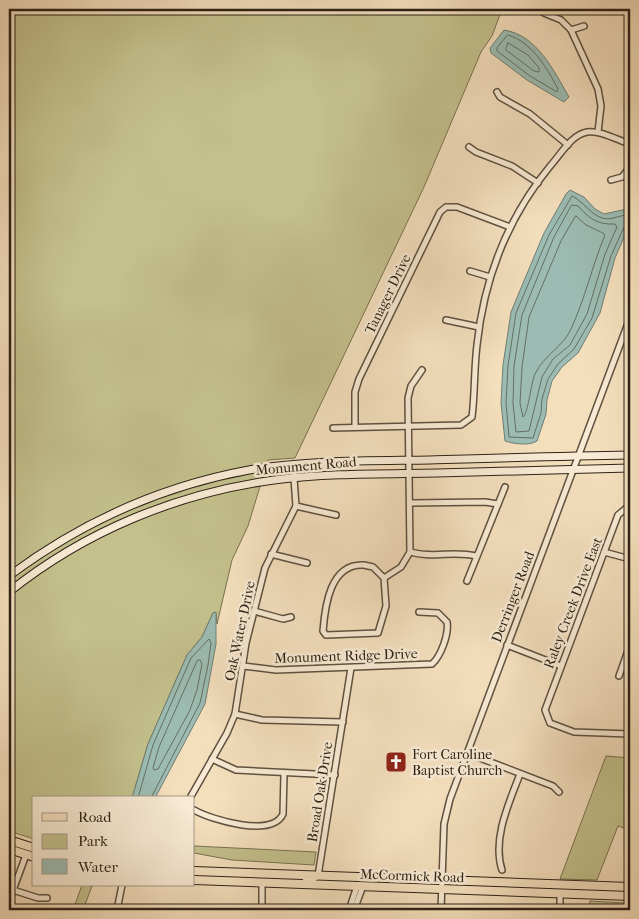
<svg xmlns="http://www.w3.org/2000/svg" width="639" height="919" font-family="'IM FELL French Canon',serif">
<rect width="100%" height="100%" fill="#f4dfbd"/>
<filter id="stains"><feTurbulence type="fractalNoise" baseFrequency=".004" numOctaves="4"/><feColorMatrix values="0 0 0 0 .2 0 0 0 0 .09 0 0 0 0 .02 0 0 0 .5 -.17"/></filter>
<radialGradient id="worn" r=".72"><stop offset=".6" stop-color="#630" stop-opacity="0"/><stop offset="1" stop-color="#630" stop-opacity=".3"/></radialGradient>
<g fill="#c3c08c" stroke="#787151">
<path d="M9 9H502L492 36 481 52 424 187 295 458 268 460 248 526 232 560 217 624 216 613H213L202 637 187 655 148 744 132 798H34V839L9 831Z"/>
<path d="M606 756 630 758V830L618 826 597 880 560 879Z"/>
<path d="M194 846 316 852 314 865 232 860 194 853Z"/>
<path d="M82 885 92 886 83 910H73Z"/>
<path d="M590 901 625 903 626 910H589Z"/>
</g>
<g fill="#9cbcb3" stroke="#6f7e74">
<path d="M504 30C537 35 554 71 569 97L564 102 527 80 491 53 490 48Z"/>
<path d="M570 190 584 197 595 209 604 214 627 209 630 211V223L615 258 600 313 578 353 562 367 552 381 547 400 546 414 537 441C529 446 514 444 505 441L501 403 503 365 511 312 544 233 566 194Z"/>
<path d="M216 612V644L205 704 155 798H132L148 744 187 655 202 637 213 613Z"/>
</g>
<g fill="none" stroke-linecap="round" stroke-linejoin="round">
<g stroke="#646f64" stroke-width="1">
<path d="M508 35C532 42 547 68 558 89L557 92 530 76 497 51V48Z"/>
<path d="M508 43 528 55 539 68V72L534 71 506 50Z"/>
<path d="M572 205 578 206C589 218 597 225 615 224L617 227 605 254 587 314 570 345 553 359 542 377 529 431 516 432 513 403 514 366 522 315 554 237Z"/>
<path d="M630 215C621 214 612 221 602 218 590 214 584 202 572 196L549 235 516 313 508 366 506 403 509 437 533 438 541 413 542 399 548 379 558 364 574 349 592 318 611 256 624 227 630 224"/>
<path d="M576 216 586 225 603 233 605 235C592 266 585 299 571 329 563 347 544 355 535 374 531 383 528 414 523 417L520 403 522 367 529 317 561 241Z"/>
<path d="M200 660 202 664 197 690 190 710 158 769 154 770 153 768 159 747 197 661Z"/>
<path d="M138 798 153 745 191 658 209 639 211 643 208 665 200 703 151 798"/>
</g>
<g stroke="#5e5140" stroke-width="8">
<g id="street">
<path d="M544 13 561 20 571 30 598 89 601 106 598 132"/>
<path d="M571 30 584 26"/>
<path d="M497 92 500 97 530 114 568 145"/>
<path d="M469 147 476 152 512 166 538 183"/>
<path d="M611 180 622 177 630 167"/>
<path d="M470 271 490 277"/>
<path d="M446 320 479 327"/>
<path d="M355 427V392L359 379 440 212 446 207H457L510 227"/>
<path d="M333 428 461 425 472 417C475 393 474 369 477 345 484 278 508 217 551 165 561 154 571 135 587 132 601 130 617 140 630 144"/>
<path d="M411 503 485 502 498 504"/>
<path d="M630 505 618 515 545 710 550 723 574 732 630 734"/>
<path d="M296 506 336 515"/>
<path d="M410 552C436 559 451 550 476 556"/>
<path d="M604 552 630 559"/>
<path d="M271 554 307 563"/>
<path d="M364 565 373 567 384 578 386 606 378 633 326 635 323 631C325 606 330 563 364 565Z"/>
<path d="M384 578 401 567 410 552 408 398 411 386 422 370"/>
<path d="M467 581 505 487"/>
<path d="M254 611 283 619 291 617"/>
<path d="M507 645 561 666"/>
<path d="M243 666 276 670 432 664C441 656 449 634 447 622L438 613 419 612"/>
<path d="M619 676 630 645"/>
<path d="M235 714 262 720 343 722"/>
<path d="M467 753 553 786 559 792"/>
<path d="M212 759 236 770 335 775"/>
<path d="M190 798 227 733 235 714 246 643 265 568 296 506 293 465"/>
<path d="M194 810C212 820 272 838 283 814L284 774"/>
<path d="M502 870C492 839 509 803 520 774"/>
<path d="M305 881H311L318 876 351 668"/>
<path d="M13 890 38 898H47"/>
<path d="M9 901 26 855"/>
<path d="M107 908 116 909"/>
<path d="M117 910 122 885"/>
<path d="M262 910V883"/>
<path d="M349 910 357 886"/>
<path d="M354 910 363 886"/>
<path d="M441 910 444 824 450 799 630 318"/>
<path d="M560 910V893"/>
</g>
</g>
<g stroke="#2c2216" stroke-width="9">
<g id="secondary">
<path d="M9 576C80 523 162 486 249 470 308 460 370 461 430 460 497 458 563 456 630 455"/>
<path d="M9 592C85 531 178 493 274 480 328 473 383 474 437 473 501 471 566 470 630 468"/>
</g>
</g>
<g stroke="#2c2216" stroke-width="10">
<g id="primary">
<path d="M9 840 34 848"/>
<path d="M9 849 34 857"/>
<path d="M194 871 630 887"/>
<path d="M194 880 630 896"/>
</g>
</g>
<use href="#street" stroke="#f8ead4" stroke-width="5"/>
<use href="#secondary" stroke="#f8ead4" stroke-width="7"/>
<use href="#primary" stroke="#f4dfbd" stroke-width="8"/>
</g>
<defs>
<g id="church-square" transform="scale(1.125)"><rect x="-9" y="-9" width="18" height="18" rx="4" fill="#8f2418" stroke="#f8ead4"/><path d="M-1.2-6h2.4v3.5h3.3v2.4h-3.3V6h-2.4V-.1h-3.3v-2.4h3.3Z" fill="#fff"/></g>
</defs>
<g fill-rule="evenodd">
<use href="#church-square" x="396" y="762"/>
</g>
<g text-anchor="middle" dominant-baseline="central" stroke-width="5" stroke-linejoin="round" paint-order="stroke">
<g font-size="14" fill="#2c2216" stroke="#f8ead4">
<text transform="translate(388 294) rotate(-64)">Tanager Drive</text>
<text transform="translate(306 466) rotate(-5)">Monument Road</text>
<text transform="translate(513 597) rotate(-69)">Derringer Road</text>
<text transform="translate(573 603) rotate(-69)">Raley Creek Drive East</text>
<text transform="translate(240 631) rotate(-78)">Oak Water Drive</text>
<text transform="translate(346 656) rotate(-2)">Monument Ridge Drive</text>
<text transform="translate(320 792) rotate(-81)">Broad Oak Drive</text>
<text transform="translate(412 876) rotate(2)">McCormick Road</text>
</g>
<g font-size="14" fill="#2c2216" stroke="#f8ead4" text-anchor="start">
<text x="412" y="754">Fort Caroline<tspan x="412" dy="16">Baptist Church</tspan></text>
</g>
</g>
<rect width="639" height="919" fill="none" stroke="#f4dfbd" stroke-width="30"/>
<rect x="10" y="10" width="619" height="899" fill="none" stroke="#2c2216" stroke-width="2.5"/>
<rect x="15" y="15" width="609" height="889" fill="none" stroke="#2c2216"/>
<rect x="32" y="796" width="162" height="90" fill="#f8ead4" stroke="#a69a88"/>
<rect x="42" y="813" width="25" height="8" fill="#f4dfbd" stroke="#a69a88"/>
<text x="78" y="822" font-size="15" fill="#2c2216">Road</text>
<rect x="42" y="834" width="25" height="15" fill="#c3c08c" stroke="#a69a88"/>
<text x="78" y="846" font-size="15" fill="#2c2216">Park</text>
<rect x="42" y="859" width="25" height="15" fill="#9cbcb3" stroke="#a69a88"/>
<text x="78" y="872" font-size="15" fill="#2c2216">Water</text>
<rect width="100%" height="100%" filter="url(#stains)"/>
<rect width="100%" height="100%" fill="url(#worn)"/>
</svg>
